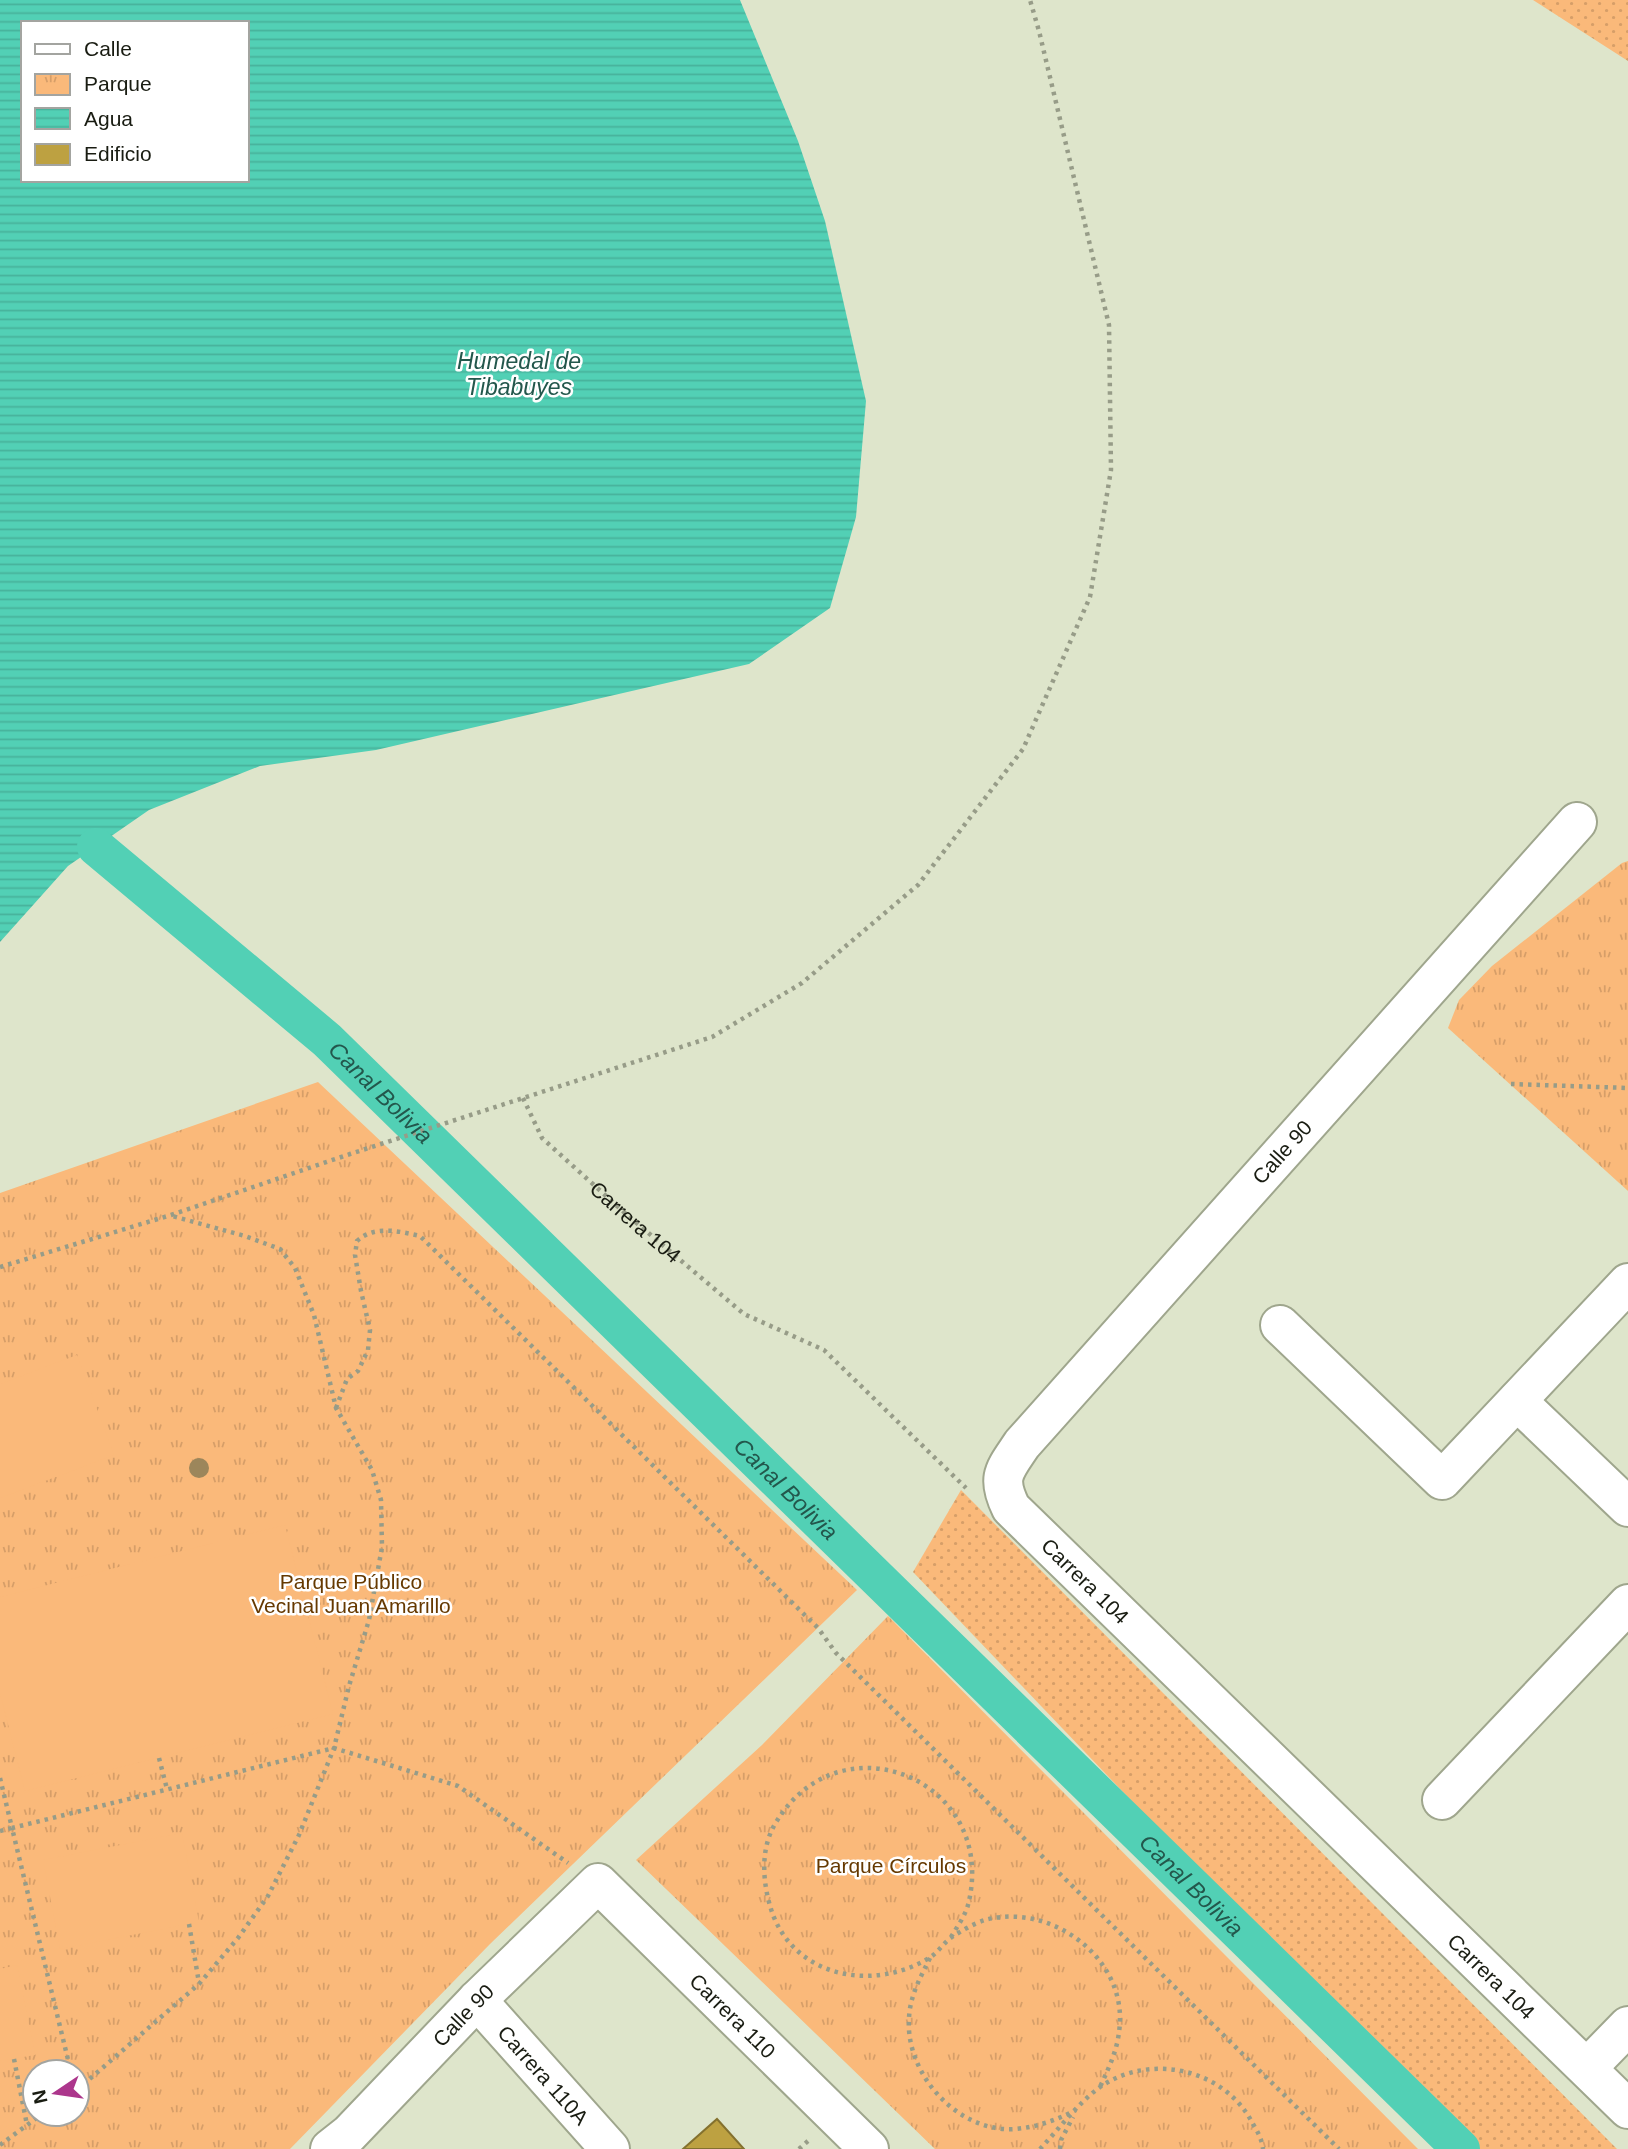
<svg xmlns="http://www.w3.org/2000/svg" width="1628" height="2149" font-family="Helvetica,sans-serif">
<defs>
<pattern id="grass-dots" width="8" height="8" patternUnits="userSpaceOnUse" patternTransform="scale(1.75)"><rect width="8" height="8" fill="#fab97a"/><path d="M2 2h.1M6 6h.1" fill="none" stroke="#d69e68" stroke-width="1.8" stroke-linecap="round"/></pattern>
<pattern id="park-tufts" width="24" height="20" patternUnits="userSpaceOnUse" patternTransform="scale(1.75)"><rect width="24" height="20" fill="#fab97a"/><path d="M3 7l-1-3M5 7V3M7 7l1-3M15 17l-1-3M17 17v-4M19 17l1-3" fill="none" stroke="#d69e68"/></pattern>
<pattern id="water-rules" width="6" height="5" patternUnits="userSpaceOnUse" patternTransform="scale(1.75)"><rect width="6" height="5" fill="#52d0b5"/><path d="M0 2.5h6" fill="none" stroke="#47b29b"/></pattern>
</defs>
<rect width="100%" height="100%" fill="#dee5cb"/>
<g fill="url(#grass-dots)">
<path d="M1533 0H1628V61Z"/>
<path d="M961 1490 1617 2149H1464L913 1572Z"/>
</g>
<g fill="url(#park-tufts)" fill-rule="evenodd">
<path d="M1628 861V1191L1448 1028 1459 1000 1492 966 1622 863Z"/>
<path d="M318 1082 857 1590 490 1944 290 2149H0V1193ZM35 2072H77V2114H35Z"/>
<path d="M888 1616 1418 2149H935L636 1860 762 1745Z"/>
</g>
<g fill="#fab97a">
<path d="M77 1355 114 1455 0 1498V1384Z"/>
<path d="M285 1525 333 1714 25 1791 0 1693V1597Z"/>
<path d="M182 1833 199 1922 60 1949 43 1860Z"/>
<path d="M17 1965 35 2055 0 2061V1969Z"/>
</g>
<path fill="url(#water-rules)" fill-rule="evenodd" d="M0 0H740L798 141 825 221 866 401 856 517 830 608 749 664 376 750 260 766 149 810 68 866 0 942ZM23 23H247V180H23Z"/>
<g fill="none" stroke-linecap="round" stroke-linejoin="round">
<path stroke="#52d0b5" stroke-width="38" id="s1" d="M96 847 327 1040 1461 2149"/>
</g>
<path fill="#bda141" stroke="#84712e" stroke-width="2" d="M717 2119 744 2149H683Z"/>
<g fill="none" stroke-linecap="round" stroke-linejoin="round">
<g stroke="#9fa68d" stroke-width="42">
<g id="minor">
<path id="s3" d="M1577 822 1022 1444C1004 1471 996 1477 1011 1508L1628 2109"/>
<path d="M1280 1325 1442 1480 1628 1283"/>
<path d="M1517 1401 1628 1507"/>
<path d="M1442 1800 1628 1604"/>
<path id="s4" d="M477 2000 610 2149"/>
<path d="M1587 2068 1628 2026"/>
<path id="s5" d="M330 2149 349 2134 477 2000 598 1883 869 2149"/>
</g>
</g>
<g stroke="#979c88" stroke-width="4.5" stroke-dasharray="3.5 5" stroke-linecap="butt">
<path d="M1511 1084 1628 1088"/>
<path id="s2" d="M523 1098 542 1138 626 1214 744 1314 824 1350 966 1488"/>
<path d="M0 1267 171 1215 350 1154 712 1037 802 983 918 885 1023 749 1090 597 1111 470 1109 325 1039 31 1030 0"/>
<path d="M336 1408 347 1379 358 1371 368 1350 370 1330 361 1291 355 1255 357 1241C374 1225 398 1231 420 1236L818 1628 836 1653 1339 2149"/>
<path d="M159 1758 167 1789"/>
<path d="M0 1778 12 1828 334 1748 458 1786 568 1863"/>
<path d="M0 1831 12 1828 71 2072"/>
<path d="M189 1924 199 1983"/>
<path d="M951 1937C957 1927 965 1916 968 1905 1000 1781 840 1713 775 1824 759 1851 763 1887 773 1915 798 1979 875 1991 929 1958 938 1953 943 1943 952 1937 961 1931 975 1923 985 1920 1047 1903 1119 1952 1120 2017 1120 2045 1111 2063 1100 2087"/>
<path d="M930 1958C920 1978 910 1996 909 2018 905 2074 958 2133 1015 2129 1038 2127 1056 2120 1076 2110"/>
<path d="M14 2059 27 2125"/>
<path d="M77 2090 199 1984 238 1938 268 1896 299 1835 334 1748 349 1686 369 1620 382 1547 381 1500 372 1470 336 1408 314 1315 295 1268 280 1249 245 1236 172 1216"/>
<path d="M0 2145 42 2114"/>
<path d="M799 2149 809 2140"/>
<path d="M1040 2149C1059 2129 1078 2103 1100 2087 1151 2052 1225 2069 1253 2124 1258 2132 1262 2140 1263 2149"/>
<path d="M1060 2149 1061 2140 1073 2117"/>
</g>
<use href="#minor" stroke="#fff" stroke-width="38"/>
</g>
<circle fill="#9c865b" cx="199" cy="1468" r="10"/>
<g text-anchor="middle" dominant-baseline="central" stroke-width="5" stroke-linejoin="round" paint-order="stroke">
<g font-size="21" fill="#191c12" stroke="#fff">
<text transform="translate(1282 1152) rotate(-48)">Calle 90</text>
<text stroke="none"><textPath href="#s2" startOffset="170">Carrera 104</textPath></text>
<text stroke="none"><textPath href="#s3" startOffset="1008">Carrera 104</textPath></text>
<text stroke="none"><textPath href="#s3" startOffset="1575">Carrera 104</textPath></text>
<text stroke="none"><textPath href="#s5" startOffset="189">Calle 90</textPath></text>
<text stroke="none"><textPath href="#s5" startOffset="567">Carrera 110</textPath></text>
<text stroke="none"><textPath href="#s4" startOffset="100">Carrera 110A</textPath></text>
</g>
<g font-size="21" fill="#663900" stroke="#fff">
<text x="351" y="1581">Parque Público<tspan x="351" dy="24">Vecinal Juan Amarillo</tspan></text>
<text x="891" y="1865">Parque Círculos</text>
</g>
<g font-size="23" font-style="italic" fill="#23574c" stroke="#fff">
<text x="519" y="361">Humedal de<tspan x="519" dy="26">Tibabuyes</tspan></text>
<text stroke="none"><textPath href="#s1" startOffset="376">Canal Bolivia</textPath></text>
<text stroke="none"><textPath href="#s1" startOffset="943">Canal Bolivia</textPath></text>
<text stroke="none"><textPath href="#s1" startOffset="1510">Canal Bolivia</textPath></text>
</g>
</g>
<rect x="21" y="21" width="228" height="161" fill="#ffffff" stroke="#a3a4a0" stroke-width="2"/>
<rect x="35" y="44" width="35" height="10" fill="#ffffff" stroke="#a3a4a0" stroke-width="2"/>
<text x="84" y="56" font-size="21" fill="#191c12">Calle</text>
<rect x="35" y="74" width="35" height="21" fill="url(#park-tufts)" stroke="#a3a4a0" stroke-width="2"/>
<text x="84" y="91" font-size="21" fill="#191c12">Parque</text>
<rect x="35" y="108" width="35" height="21" fill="url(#water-rules)" stroke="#a3a4a0" stroke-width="2"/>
<text x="84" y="126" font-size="21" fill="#191c12">Agua</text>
<rect x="35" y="144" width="35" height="21" fill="#bda141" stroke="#a3a4a0" stroke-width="2"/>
<text x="84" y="161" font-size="21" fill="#191c12">Edificio</text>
<g transform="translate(56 2093) rotate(257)"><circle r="33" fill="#ffffff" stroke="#a3a4a0" stroke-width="2"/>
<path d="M0-5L12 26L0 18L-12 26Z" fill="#ac368c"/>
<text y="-10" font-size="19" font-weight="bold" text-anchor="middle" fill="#191c12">N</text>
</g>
</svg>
